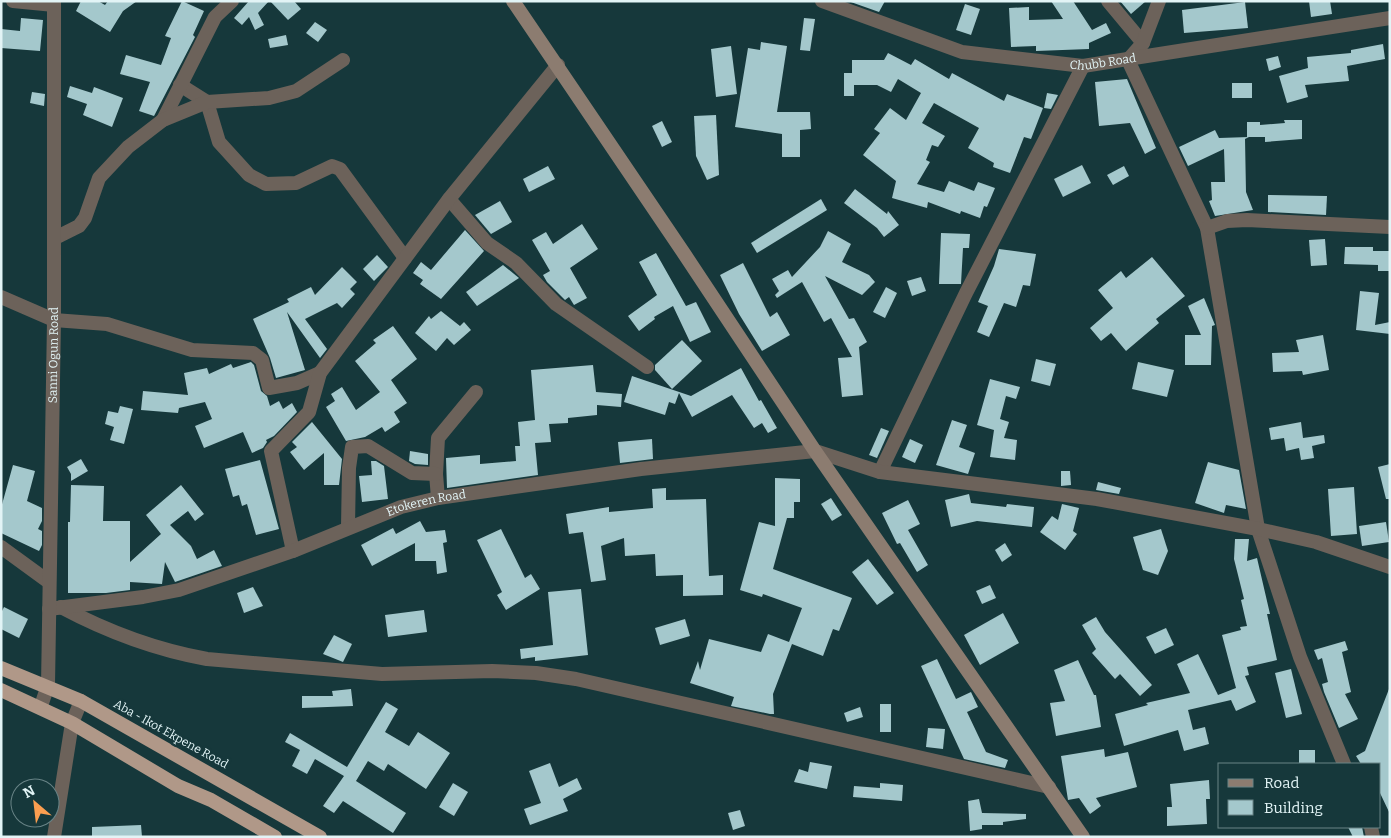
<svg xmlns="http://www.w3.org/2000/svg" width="1391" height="838" font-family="Bitter,serif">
<rect width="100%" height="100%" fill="#16383b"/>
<g fill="#a4c8cc">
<path d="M81 1H98L105 5 108 1H137L123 11 110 32 76 11Z"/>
<path d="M182 1 204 11 193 35 195 37 154 116 139 111 150 82 120 74 126 55 161 65 171 38 165 36Z"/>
<path d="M249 1H269L258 13 264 25 255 30 249 17 242 25 234 18Z"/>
<path d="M270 1H294L301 9 288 20Z"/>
<path d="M848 1H885L879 12Z"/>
<path d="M1051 1H1073L1092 30 1106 23 1111 33 1089 43V49L1036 51V46L1011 47 1009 8 1029 7V20L1063 19Z"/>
<path d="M1120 1H1146L1131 14Z"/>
<path d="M1309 1H1330L1332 14 1311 17Z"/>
<path d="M1245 2 1248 28 1184 33 1182 10Z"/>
<path d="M965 4 980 9 971 35 956 30Z"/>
<path d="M21 18 43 20 40 51 1 48V29L20 31Z"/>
<path d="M804 18 815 19 810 51 800 50Z"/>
<path d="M315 22 327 30 318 42 306 33Z"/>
<path d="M286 35 288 45 270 48 268 39Z"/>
<path d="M761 42 787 46 777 112H810L811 129 800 130V157H782V134L735 127 748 48 760 50Z"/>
<path d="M1383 44 1385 59 1347 66 1349 81 1305 85 1308 97 1287 103 1279 76 1308 68 1307 57 1351 53V50Z"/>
<path d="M731 46 737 94 716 97 711 49Z"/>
<path d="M888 53 911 65 915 59 949 79 952 73 1004 101 1007 94 1043 108 1031 139 1024 137 1010 173 993 167 994 163 968 148 979 128 934 103 922 123 945 136 938 147 932 145 926 160 930 162 917 184 944 192 949 181 974 191 978 182 995 188 987 207 984 206 980 218 961 211 960 214 928 202 927 208 892 198 896 181 863 155 880 133 874 129 890 108 906 120 921 93 898 79 891 92 877 85H854V96H844V73H852V60H884Z"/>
<path d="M1278 56 1281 67 1269 71 1266 59Z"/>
<path d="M1127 79 1156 148 1145 154 1130 123 1099 126 1095 82Z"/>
<rect x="1232" y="83" width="20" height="15"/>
<path d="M70 86 92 93 94 87 123 98 112 127 83 115 87 104 67 97Z"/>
<path d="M32 92 45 94 44 106 30 103Z"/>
<path d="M1047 93 1058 95 1051 109 1044 108Z"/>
<path d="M716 115 719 175 707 180 696 156 694 116Z"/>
<path d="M1284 120H1302V139L1265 142V137H1247V122H1260V125L1285 123Z"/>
<path d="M662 121 672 142 662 147 652 126Z"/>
<path d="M1215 130 1219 138 1249 137 1245 139 1246 192 1253 210 1215 216 1209 201 1212 200 1211 182H1225L1224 149 1188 166 1179 147Z"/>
<path d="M1082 165 1091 183 1063 197 1054 179Z"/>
<path d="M548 166 555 179 529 192 523 179Z"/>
<path d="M1124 166 1129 176 1113 185 1107 175Z"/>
<path d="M855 189 887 214 888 211 899 225 884 237 877 228 844 203Z"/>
<path d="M1268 195 1327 196 1326 215 1268 212Z"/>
<path d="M821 199 827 210 757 253 751 243Z"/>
<path d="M500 201 512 222 491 234 475 215Z"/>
<path d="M582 224 598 249 570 268 587 298 574 305 569 297 565 300 547 282 543 275 550 271 532 240 546 232 553 244Z"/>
<path d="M465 230 484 251 441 299 420 284 423 280 413 273 421 262 431 270Z"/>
<path d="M828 231 851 244 842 262 869 275 875 282 862 295 825 276 849 319 854 318 867 342 859 347 863 395 842 397 838 358 852 357 831 318 824 322 802 282 777 298 775 295 779 291 772 279 788 270 792 277 820 247Z"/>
<path d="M941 233 970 234 969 248H963L961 284H939Z"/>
<path d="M1325 239 1327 265 1311 266 1309 240Z"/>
<path d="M1345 247H1373V251H1390V271H1378V265L1344 264Z"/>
<path d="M999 249 1036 254 1030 286 1023 285 1016 307 1004 303 989 337 977 332 988 306 978 302 994 266Z"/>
<path d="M656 253 686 306 696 302 711 332 690 342 673 306 654 317 655 319 639 331 628 316 657 295 639 262Z"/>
<path d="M377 255 388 267 374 281 363 269Z"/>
<path d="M1152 257 1185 296 1156 319 1159 323 1126 351 1111 333 1101 341 1090 328 1113 308 1098 290 1121 271 1126 278Z"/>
<path d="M743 263 770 317 777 312 790 335 762 351 739 314 720 275Z"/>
<path d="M503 265 519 278 477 306 466 292Z"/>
<path d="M342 267 357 282 350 289 355 294 342 308 337 303 305 319 327 349 320 358 287 312 305 370 276 378 270 358 253 319 289 302 287 299 311 287 315 295Z"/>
<path d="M921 277 926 291 912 296 907 281Z"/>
<path d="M886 287 897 293 885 318 873 312Z"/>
<path d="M1360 291 1379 293 1375 325 1390 322V334L1356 330Z"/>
<path d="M1204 298 1215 325 1212 326 1211 365H1185V335H1201L1188 306Z"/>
<path d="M441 311 460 326 464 322 471 330 454 345 447 338 436 351 415 333 429 316 431 319Z"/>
<path d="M393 326 417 359 391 380 407 403 394 412 400 422 385 432 382 427 365 437 346 441 326 407 335 401 331 394 342 387 356 410 380 392 355 361 376 343 373 340Z"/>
<path d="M1323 335 1329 370 1303 375 1302 371 1273 372 1272 353 1299 352 1296 340Z"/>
<path d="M682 340 702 361 672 389 655 370V365Z"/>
<path d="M1036 359 1056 364 1050 386 1031 381Z"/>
<path d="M251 362 254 365 261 391 267 396 270 406 279 401 283 409 292 403 297 412 274 436 266 440 267 442 263 448 252 453 243 432 204 448 195 426 212 419 205 402 179 408 178 413 141 410 143 391 188 395 184 373 207 368 209 374 231 364 233 368Z"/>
<path d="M1138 362 1174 370 1167 397 1132 389Z"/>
<path d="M593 365 596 392 622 394 621 407 597 405V415L568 418V423L549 424 551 442 535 443 538 475 447 488 446 458 480 455V464L516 461 515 446H520L518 422 535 420 531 370Z"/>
<path d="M741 368 759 401 761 400 777 428 768 433 762 423 754 428 732 395 692 417 679 393 675 404 669 402 665 415 624 402 632 376 691 396Z"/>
<path d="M990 379 1020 387 1016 399 1006 396 1000 419 1009 422 1004 438 1017 440 1015 460 990 457 994 430 977 425Z"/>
<path d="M120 406 133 409 124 444 110 440 114 427 105 424 108 411 118 413Z"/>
<path d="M952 420 967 425 959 447 975 453 968 474 936 465Z"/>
<path d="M312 422 342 459 339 485H324V453L304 470 290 452 297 447 292 442Z"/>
<path d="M1301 422 1303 438 1324 435 1325 443 1312 446 1314 458 1301 460 1299 448 1286 451 1284 438 1271 440 1269 428Z"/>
<path d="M881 428 889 431 877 458 869 455Z"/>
<path d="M652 439 653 459 620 463 618 442Z"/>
<path d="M910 439 923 445 915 463 902 457Z"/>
<path d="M410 451 428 454V465L415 464 409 461Z"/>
<path d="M81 459 88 471 71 481V474L67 467Z"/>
<path d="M260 460 279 529 256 535 247 504 242 506 239 495 233 497 225 469Z"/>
<path d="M371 461H376L384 466 388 499 362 502 359 476 372 475Z"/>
<path d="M1208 462 1239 470 1246 509 1226 505 1224 513 1195 503Z"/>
<path d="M1390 464V499H1386L1378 467Z"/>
<path d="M13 465 35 471 27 501 42 508V521L38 529 42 531V545L39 551 1 533V508Z"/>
<path d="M1061 471H1070L1071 485 1061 486Z"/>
<path d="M775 478 800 479V502H794V518H787L773 569 852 598 839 631 833 629 823 656 792 644 773 694 774 714H770L731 706 734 697 690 683 698 661 700 670 709 639 761 652 768 634 789 642 802 608 763 594 762 597 740 590 759 522 775 526Z"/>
<path d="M1098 482 1121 488 1119 494 1096 490Z"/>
<path d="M71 485 104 486 103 521H130V562L161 534 146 515 181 485 204 514 195 521 188 511 170 525 191 546 197 559 214 550 222 566 175 582 165 562 162 584 130 582V590L106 593H68V522H70Z"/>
<path d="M1354 487 1357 534 1331 536 1328 489Z"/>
<path d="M666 488V500L706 499 709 576 723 575V595L683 596V575L656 576 655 554 625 556 624 538 601 546 606 580 591 582 583 532 569 534 566 514 609 507V512L653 508 652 489Z"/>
<path d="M969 494 971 503 1006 507 1007 504 1034 507 1032 527 977 521 951 527 945 500Z"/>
<path d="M831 498 842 515 832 521 821 504Z"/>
<path d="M908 500 920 524 908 530 928 565 917 572 900 543 897 544 882 513Z"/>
<path d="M1062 504 1079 508 1073 531 1077 534 1065 550 1040 532 1052 516 1058 520Z"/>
<path d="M420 521 426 532 445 530 447 542 443 543 447 572 437 574 436 561H415V543L372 566 361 545 393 528 396 534Z"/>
<path d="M1386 522 1389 542 1362 546 1359 526Z"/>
<path d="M501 529 525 578 531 574 540 589 506 610 497 595 502 592 477 540Z"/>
<path d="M1161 529 1168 551 1158 575 1143 570 1133 537Z"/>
<path d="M1235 539H1249L1247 561 1257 558 1270 614H1267L1277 660 1247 667 1249 675 1245 676 1256 702 1236 711 1231 700 1188 710 1193 730 1205 727 1209 744 1184 751 1178 730 1124 746 1115 714 1148 705 1146 703 1190 693 1177 664 1198 654 1218 695 1236 688 1222 635 1241 630 1240 627 1247 626 1241 600 1244 599 1234 559Z"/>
<path d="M1005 543 1012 555 1002 562 995 550Z"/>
<path d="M868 559 894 593 877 605 852 572Z"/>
<path d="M990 585 996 598 982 604 976 591Z"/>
<path d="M253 587 263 606 244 613 237 593Z"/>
<path d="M581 589 588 655 535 661V657L521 659 520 649 553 645 548 592Z"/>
<path d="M4 607 28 619 19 638 1 629V613Z"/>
<path d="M424 610 427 632 388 637 385 615Z"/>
<path d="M1003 613 1019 643 980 665 964 635Z"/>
<path d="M1096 617 1105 632 1152 685 1140 696 1120 674 1115 679 1092 653 1096 649 1082 625Z"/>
<path d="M685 619 690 636 660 645 655 628Z"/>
<path d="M1166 628 1174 645 1155 654 1146 637Z"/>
<path d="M334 635 352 644 343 662 323 654Z"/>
<path d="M1345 641 1348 650 1342 652 1351 692 1345 694 1358 719 1339 728 1324 692 1322 684 1328 682 1322 658 1318 660 1314 650Z"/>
<path d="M937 659 956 699 971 692 978 707 967 712 986 752 1008 760 1005 768 964 759 921 666Z"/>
<path d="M1078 660 1094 695H1096L1101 727 1056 736 1050 703 1065 701 1054 670Z"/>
<path d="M1291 669 1302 714 1286 718 1275 673Z"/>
<path d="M351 689 353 706 302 708V696H333L332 691Z"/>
<path d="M1389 689H1390V814L1380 793V764H1361L1356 756 1365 751Z"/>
<path d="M386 702 398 709 385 732 409 746 418 732 450 753 426 789 388 764 384 771 368 761 356 781 406 813 393 833 343 801 334 813 323 806 344 776 315 759 307 774 292 766 300 750 285 742 290 733 347 767Z"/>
<rect x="880" y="704" width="11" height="28"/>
<path d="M860 707 863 717 847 722 844 713Z"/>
<path d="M928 728 945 729 943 749 926 747Z"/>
<path d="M1104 749 1105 757 1128 752 1137 787 1096 798 1101 806 1090 814 1079 798 1068 800 1061 756Z"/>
<rect x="1299" y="750" width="16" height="14"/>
<path d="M810 762 832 766 827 789 794 782 799 769 808 772Z"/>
<path d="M550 763 559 787 577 778 582 789 563 799 568 811 530 825 524 809 541 803 529 771Z"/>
<path d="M1209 780 1210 799H1206L1207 824 1167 826V807H1172L1170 784Z"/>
<path d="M453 783 468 792 454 816 439 807Z"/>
<path d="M880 783 903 785 902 801 853 797 854 786 880 788Z"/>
<path d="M979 799 982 813 1026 814V819L1003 822V825H982V829L970 831 968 801Z"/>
<path d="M740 810 745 826 733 830 728 813Z"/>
<path d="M141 825 142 837H92V827Z"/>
<path d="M1348 827H1362L1364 837H1353Z"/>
</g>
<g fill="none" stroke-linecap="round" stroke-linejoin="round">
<g stroke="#6c625a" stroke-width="14">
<path d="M13 1 54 5"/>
<path d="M1108 1 1143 43"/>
<path d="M1159 1 1143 43 1128 60 1207 228 1258 529 1300 657 1344 764"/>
<path d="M180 85 207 102 219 142 249 175 266 184 296 183 332 166 340 169 405 258"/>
<path d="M163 120 215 17 232 1"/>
<path d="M449 199 487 243 516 263 556 304 647 367"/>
<path d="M1207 228 1227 221 1247 220 1390 227"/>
<path d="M55 238 79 226 85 218 99 178 128 147 163 120 207 102 269 98 296 91 343 60"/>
<path d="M1 297 54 320 107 324 192 350 253 353 262 360 269 388 297 383 320 373"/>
<path d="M880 472 966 293 1083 66"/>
<path d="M438 498 436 474 438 438 476 392"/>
<path d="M348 527 349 468 352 447 368 446 412 473 436 474"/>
<path d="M1 547 49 582"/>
<path d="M293 551 271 451 309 412 320 373 449 199 558 65"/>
<path d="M61 607C106 631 157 650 207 659L382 674 492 671 536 673 576 679 1049 787"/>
<path id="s1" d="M49 609 143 597 179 590 293 551 401 507 438 498 641 469 815 451 880 472 1097 499 1258 529 1316 542 1390 567"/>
<path id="s2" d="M41 706 48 685 54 320V1"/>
<path d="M1371 827 1373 837"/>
<path d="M54 837 72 723 81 701"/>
</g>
<path stroke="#6c625a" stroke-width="14" id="s3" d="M822 1 962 52 1083 66 1390 18"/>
<path stroke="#8c7c70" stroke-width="14" d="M513 1 685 255 815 451 1083 837"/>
<g stroke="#b09888" stroke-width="14">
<path d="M1 668 81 701 320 837"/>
<path d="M1 690 72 723 178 786 211 800 275 837"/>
</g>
</g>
<g text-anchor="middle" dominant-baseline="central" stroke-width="5" stroke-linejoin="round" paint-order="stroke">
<g font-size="12" fill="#e2f4f6" stroke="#16383b">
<text stroke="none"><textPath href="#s3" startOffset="291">Chubb Road</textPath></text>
<text stroke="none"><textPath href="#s2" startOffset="352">Sanni Ogun Road</textPath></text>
<text stroke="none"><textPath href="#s1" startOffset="394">Etokeren Road</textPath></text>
<text transform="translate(171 734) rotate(29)">Aba - Ikot Ekpene Road</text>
</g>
</g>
<rect width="1391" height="838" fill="none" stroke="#e2f4f6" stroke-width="5"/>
<rect x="1218" y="763" width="162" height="65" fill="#16383b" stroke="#688386"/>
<rect x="1228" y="779" width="25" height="8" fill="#8c7c70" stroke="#688386"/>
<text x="1264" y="788" font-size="15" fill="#e2f4f6">Road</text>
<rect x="1228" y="800" width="25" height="15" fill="#a4c8cc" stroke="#688386"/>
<text x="1264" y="813" font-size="15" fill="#e2f4f6">Building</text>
<g transform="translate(35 803) rotate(332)"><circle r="24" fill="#16383b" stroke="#688386"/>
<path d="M0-4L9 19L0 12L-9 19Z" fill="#fb9e50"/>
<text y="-8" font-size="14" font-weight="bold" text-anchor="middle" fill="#e2f4f6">N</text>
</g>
</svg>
